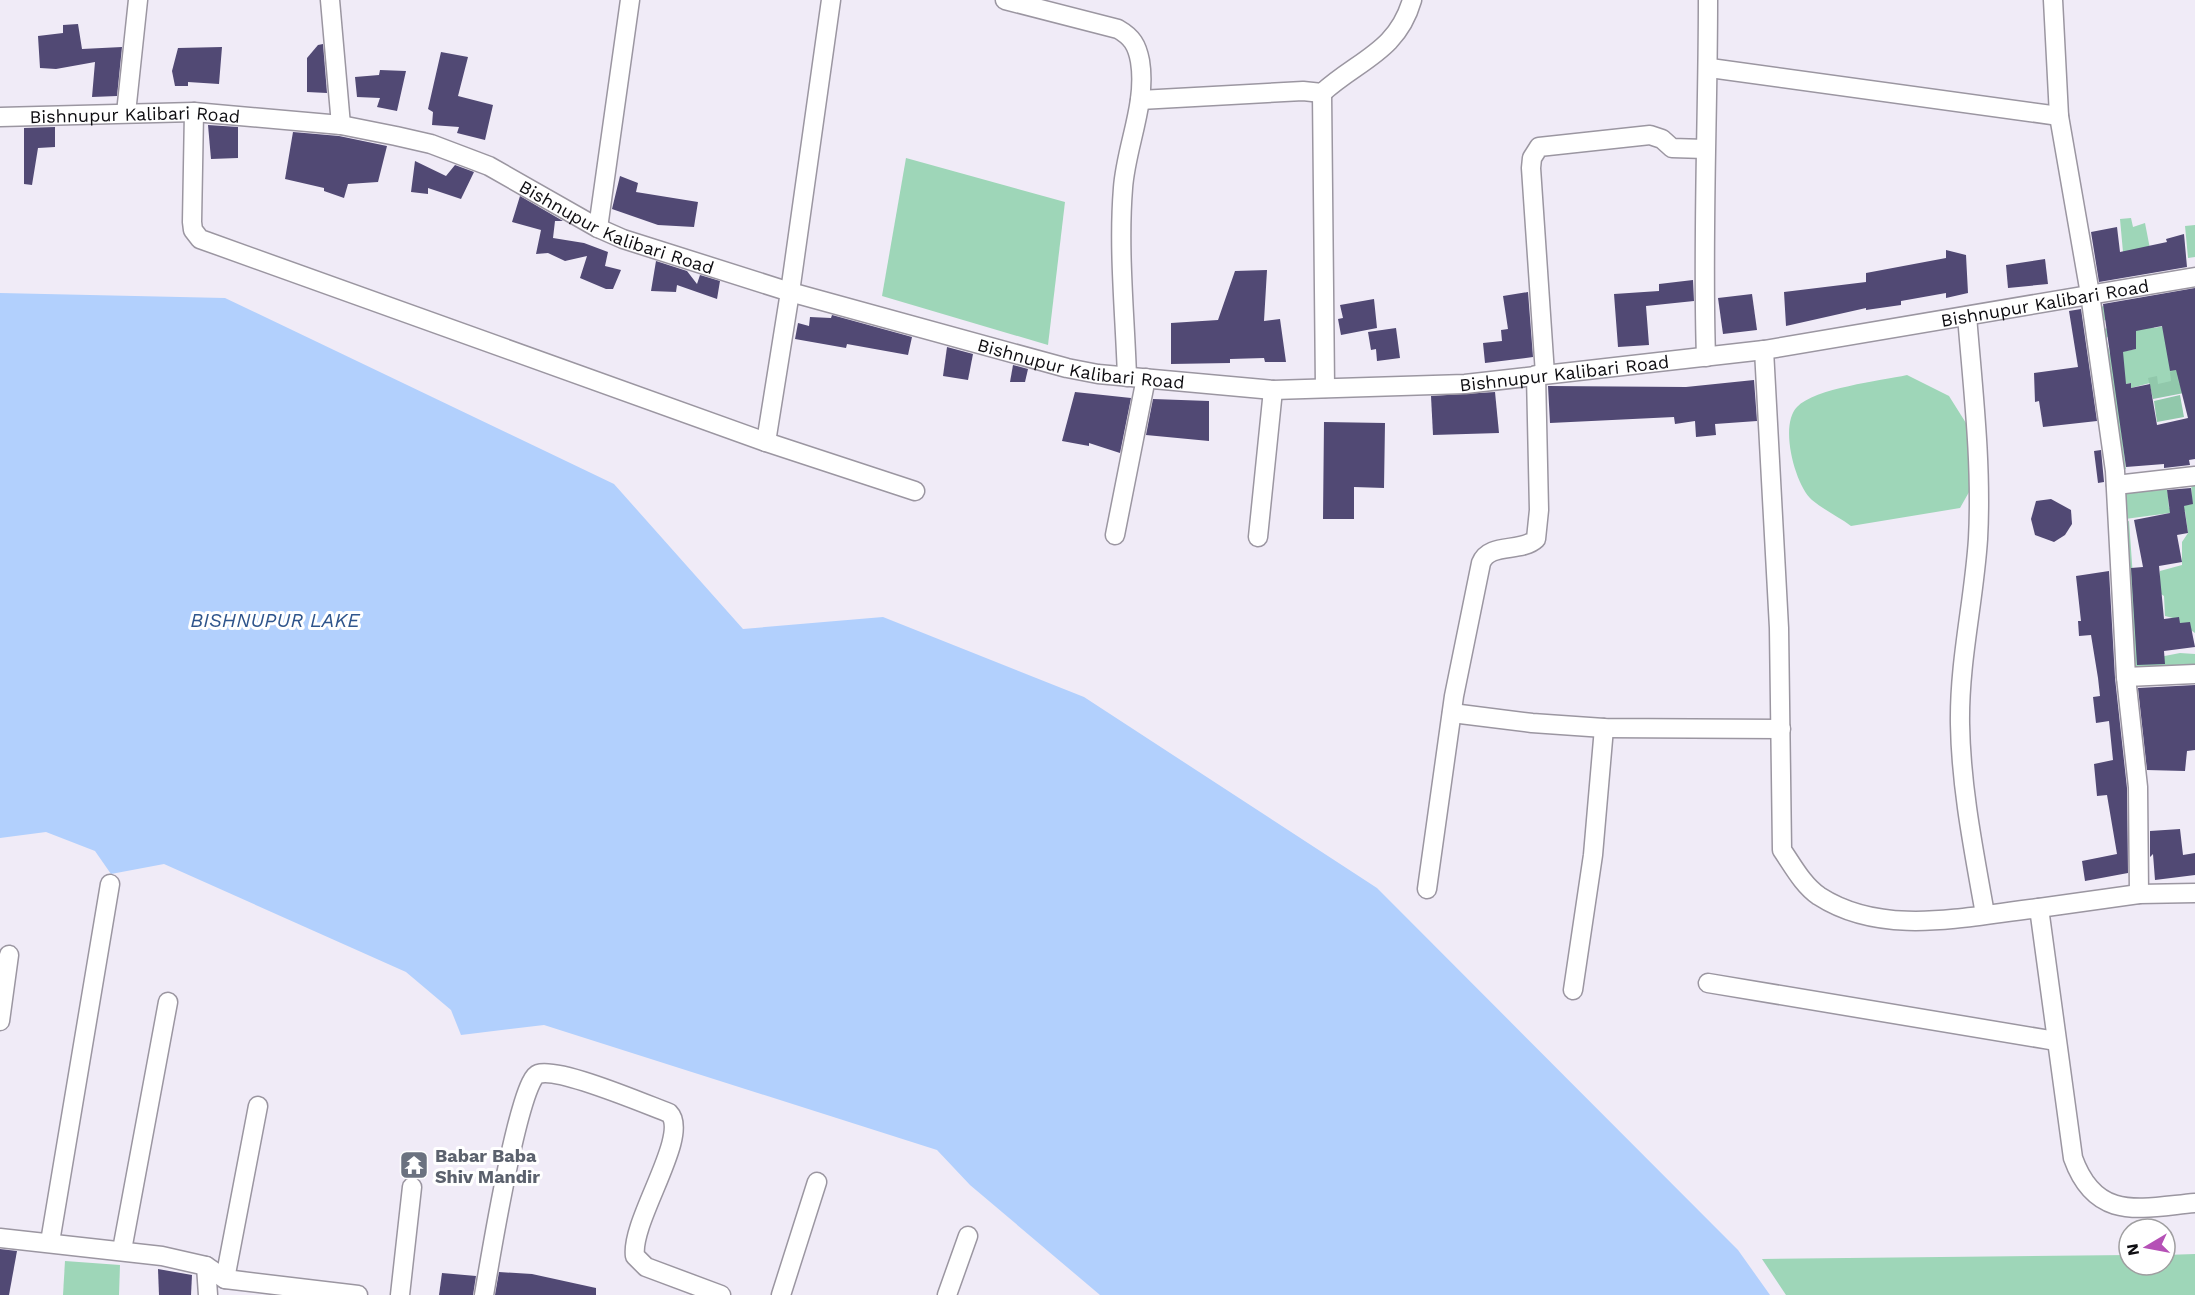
<svg xmlns="http://www.w3.org/2000/svg" width="2195" height="1295" font-family="'Work Sans',sans-serif">
<rect width="100%" height="100%" fill="#f0ebf7"/>
<g fill="#9ed6b8">
<path d="M906 158 1065 202 1048 345 882 296Z"/>
<path d="M2131 218 2133 227 2145 223 2151 254 2123 252 2120 219Z"/>
<path d="M2195 225V257L2188 258 2185 226Z"/>
<path d="M2104 306 2106 320 2102 321 2103 329 2109 328V336L2106 338 2110 354 2136 349V325L2152 322 2154 328 2184 322 2181 392 2150 383 2131 388V383L2116 386 2126 469 2115 471 2094 308Z"/>
<path d="M1907 375 1949 396 1971 431 1973 485 1960 508 1851 526C1839 517 1824 510 1812 500 1795 485 1779 425 1797 407 1815 388 1880 381 1907 375Z"/>
<path d="M2191 477H2195V633L2173 618 2165 616 2164 596 2158 592 2160 571 2182 565V542L2188 533 2185 511 2125 519 2119 486 2167 485 2169 508 2192 504Z"/>
<path d="M2129 521 2139 661 2180 653 2195 654V671L2127 673 2121 523Z"/>
<path d="M2195 1254V1295H1786L1762 1259 2129 1255V1265H2165V1255Z"/>
<path d="M65 1261 120 1265 119 1295H63Z"/>
</g>
<g fill="#91c8ab">
<path d="M2176 370 2179 384H2182L2184 393 2153 399 2148 378 2157 376 2158 384 2171 381 2170 372Z"/>
<path d="M2180 395 2184 417 2157 422 2154 401Z"/>
</g>
<path fill="#b2d0fd" d="M0 293 225 298 614 484 743 629 883 617 1084 697 1377 888 1738 1250 1770 1295H1100L970 1185 937 1150 544 1025 461 1035 451 1010 406 972 164 864 111 874 95 851 46 832 0 838Z"/>
<g fill="#514974" fill-rule="evenodd">
<path d="M78 24 82 49 122 47 117 96 92 97 95 62 56 69 40 68 38 36 63 33V25Z"/>
<path d="M323 44 327 93 307 92V58L318 45Z"/>
<path d="M222 47 219 84 188 82V86H175L172 71 178 48Z"/>
<path d="M441 52 468 57 458 96 493 105 485 140 457 133 459 127 432 125 433 112 428 109Z"/>
<path d="M380 70 406 71 397 111 377 107 380 98 357 97 355 77 379 75Z"/>
<path d="M208 125 238 127V158L211 159Z"/>
<path d="M55 127V147L38 148 32 185 24 184V128Z"/>
<path d="M293 132 339 136 387 146 378 182 348 184 344 198 324 191V188L285 179Z"/>
<path d="M415 161 446 176 455 165 474 172 461 199 428 188V194L411 192Z"/>
<path d="M620 176 638 183 636 192 698 202 694 227 658 225 612 209Z"/>
<path d="M520 196 563 221H555L553 238 584 243 608 252 605 266 621 270 613 289H606L580 278 587 256 565 261 548 253 536 254 541 230 512 222Z"/>
<path d="M2117 227 2120 252 2167 242 2166 239 2184 234 2187 267 2099 282 2091 232Z"/>
<path d="M1946 250 1966 255 1968 293 1946 298V293L1901 301V305L1866 310V308L1786 326 1784 292 1866 282V273L1946 258Z"/>
<path d="M2045 259 2048 284 2008 288 2006 265Z"/>
<path d="M656 261 687 271 697 284 700 275 720 281 717 299 677 285 676 292 651 291Z"/>
<path d="M1267 270 1264 321 1280 319 1286 362H1265L1264 358 1230 359V363L1171 364V323L1218 320 1235 271Z"/>
<path d="M1693 280 1694 301 1646 306 1649 345 1618 347 1614 294 1659 291V284Z"/>
<path d="M2195 288V459L2189 460 2190 465 2164 468V464L2126 467 2103 304ZM2162 326 2170 371 2176 370 2188 418 2157 425 2150 384 2131 388V383L2126 384 2123 352 2136 349V331Z"/>
<path d="M1528 292 1533 357 1485 363 1483 343 1502 341 1501 330 1508 329 1503 296Z"/>
<path d="M1752 294 1757 330 1723 334 1718 298Z"/>
<path d="M1374 299 1377 328 1341 335 1338 319 1343 318 1340 305Z"/>
<path d="M2081 309 2097 421 2043 427 2039 401 2035 402 2034 373 2078 367 2069 311Z"/>
<path d="M832 315 912 337 908 355 847 344 846 348 795 339 798 323 809 326 810 317 831 318Z"/>
<path d="M1396 328 1400 358 1377 361 1376 349 1371 350 1368 332Z"/>
<path d="M947 347 973 354 968 380 943 376Z"/>
<path d="M1013 365 1028 369 1025 382H1010Z"/>
<path d="M1754 380 1757 421 1715 424 1716 435 1696 437 1695 421 1675 424 1674 417 1550 423 1548 386 1686 387Z"/>
<path d="M1075 392 1131 398 1120 453 1089 443V446L1062 441Z"/>
<path d="M1495 392 1499 433 1433 435 1431 396Z"/>
<path d="M1153 399 1209 401V441L1146 435Z"/>
<path d="M1324 422 1385 423 1384 488 1354 487V519H1323Z"/>
<path d="M2101 450 2104 482 2098 483 2094 451Z"/>
<path d="M2191 488 2193 504 2184 506 2188 533 2177 535 2182 562 2159 566 2164 619 2179 617 2180 623 2190 622 2195 647 2164 651 2165 664 2137 665 2131 568 2143 567 2134 520 2170 513 2167 490Z"/>
<path d="M2051 499 2071 510 2072 524 2065 535 2054 542 2035 535 2031 519 2036 501Z"/>
<path d="M2109 571 2115 678 2127 788 2128 873 2085 881 2082 861 2117 854 2107 795 2097 796 2094 764 2113 760 2109 721 2096 723 2093 697 2100 696 2098 678 2091 635 2079 636 2078 621H2081L2076 576Z"/>
<path d="M2195 685V750L2187 751 2185 771 2147 770 2138 688Z"/>
<path d="M2180 829 2183 855 2195 853V875L2155 880 2153 854 2150 857V831Z"/>
<path d="M0 1249 17 1251 9 1295H0Z"/>
<path d="M158 1269 192 1275 191 1295H159Z"/>
<path d="M499 1272 532 1274 596 1288V1295H495Z"/>
<path d="M442 1273 476 1276 473 1295H439Z"/>
</g>
<g fill="none" stroke-linecap="round" stroke-linejoin="round">
<g stroke="#9b96a1" stroke-width="21">
<g id="minor">
<path d="M330 0 341 125"/>
<path d="M1005 0 1118 29C1132 37 1137 45 1140 61 1147 104 1126 146 1123 188 1118 250 1125 315 1127 377"/>
<path d="M2053 0 2059 116 2090 294 2115 471 2126 677 2138 787 2139 894"/>
<path d="M1710 68 2059 116"/>
<path d="M1322 93 1325 388"/>
<path d="M1140 100 1303 91 1322 93C1358 60 1397 52 1412 0"/>
<path d="M194 112 192 222 193 230 200 239 766 442 915 491"/>
<path d="M126 113 138 0"/>
<path id="s1" d="M0 117 194 112 341 125 396 136 431 144 489 166 598 228 623 239 790 292 1067 368 1098 374 1273 390 1465 384 1764 350 2195 277"/>
<path d="M598 228 630 0"/>
<path d="M1967 316C1973 390 1982 465 1978 539 1974 601 1959 661 1960 724 1961 788 1974 852 1985 914"/>
<path d="M1764 350 1779 628 1782 850C1793 866 1803 885 1819 896 1884 938 1967 916 2039 908L2073 1158C2096 1222 2140 1208 2195 1203"/>
<path d="M1706 357C1702 238 1708 119 1708 0"/>
<path d="M1545 374 1531 168 1532 158 1539 147 1650 135 1662 139 1672 148 1705 149"/>
<path d="M766 442 790 292 831 0"/>
<path d="M2116 485 2195 476"/>
<path d="M1115 535 1146 378"/>
<path d="M1258 537 1273 390"/>
<path d="M2126 677 2195 674"/>
<path d="M1452 713 1532 723 1604 728 1781 729"/>
<path d="M1427 889 1454 696 1481 563C1489 542 1521 553 1536 539L1539 510 1536 375"/>
<path d="M2039 908 2139 894 2195 893"/>
<path d="M1708 983 2056 1041"/>
<path d="M1573 990 1593 855 1604 728"/>
<path d="M0 1021 9 955"/>
<path d="M0 1238 162 1256 206 1266 225 1279 358 1295"/>
<path d="M50 1242 110 884"/>
<path d="M122 1250 168 1002"/>
<path d="M206 1266 208 1295"/>
<path d="M225 1279 258 1106"/>
<path d="M400 1295 412 1187"/>
<path d="M484 1295C489 1266 519 1080 538 1074 559 1067 645 1104 669 1113 691 1135 630 1221 635 1256L646 1267 721 1295"/>
<path d="M781 1295 817 1182"/>
<path d="M947 1295 968 1236"/>
</g>
</g>
<use href="#minor" stroke="#fff" stroke-width="18"/>
</g>
<defs>
<g id="temple-square" transform="scale(1.5)"><rect x="-9" y="-9" width="18" height="18" rx="4" fill="#6b7280" stroke="#fff"/><path d="M0-6L5-2H3V0L6.5 2.5H4V6H1.5V3h-3V6H-4V2.5H-6.5L-3 0V-2H-5Z" fill="#fff"/></g>
</defs>
<g fill-rule="evenodd">
<use href="#temple-square" x="414" y="1165"/>
</g>
<g text-anchor="middle" dominant-baseline="central" stroke-width="6" stroke-linejoin="round" paint-order="stroke">
<g font-size="18" fill="#0e0d11" stroke="#fff">
<text stroke="none"><textPath href="#s1" startOffset="135">Bishnupur Kalibari Road</textPath></text>
<text stroke="none"><textPath href="#s1" startOffset="638">Bishnupur Kalibari Road</textPath></text>
<text stroke="none"><textPath href="#s1" startOffset="2096">Bishnupur Kalibari Road</textPath></text>
<text stroke="none"><textPath href="#s1" startOffset="1124">Bishnupur Kalibari Road</textPath></text>
<text stroke="none"><textPath href="#s1" startOffset="1610">Bishnupur Kalibari Road</textPath></text>
</g>
<g font-size="18" font-weight="bold" fill="#5b616d" stroke="#fff" text-anchor="start">
<text x="435" y="1155">Babar Baba<tspan x="435" dy="21">Shiv Mandir</tspan></text>
</g>
<g font-size="20" font-style="italic" fill="#2f558c" stroke="#fff">
<text x="275" y="620">BISHNUPUR LAKE</text>
</g>
</g>
<g transform="translate(2147 1247) rotate(260)"><circle r="28" fill="#ffffff" stroke="#9f9ea0" stroke-width="1.5"/>
<path d="M0-4.5L10 22L0 15L-10 22Z" fill="#b551b6"/>
<text y="-9" font-size="16" font-weight="bold" text-anchor="middle" fill="#0e0d11">N</text>
</g>
</svg>
